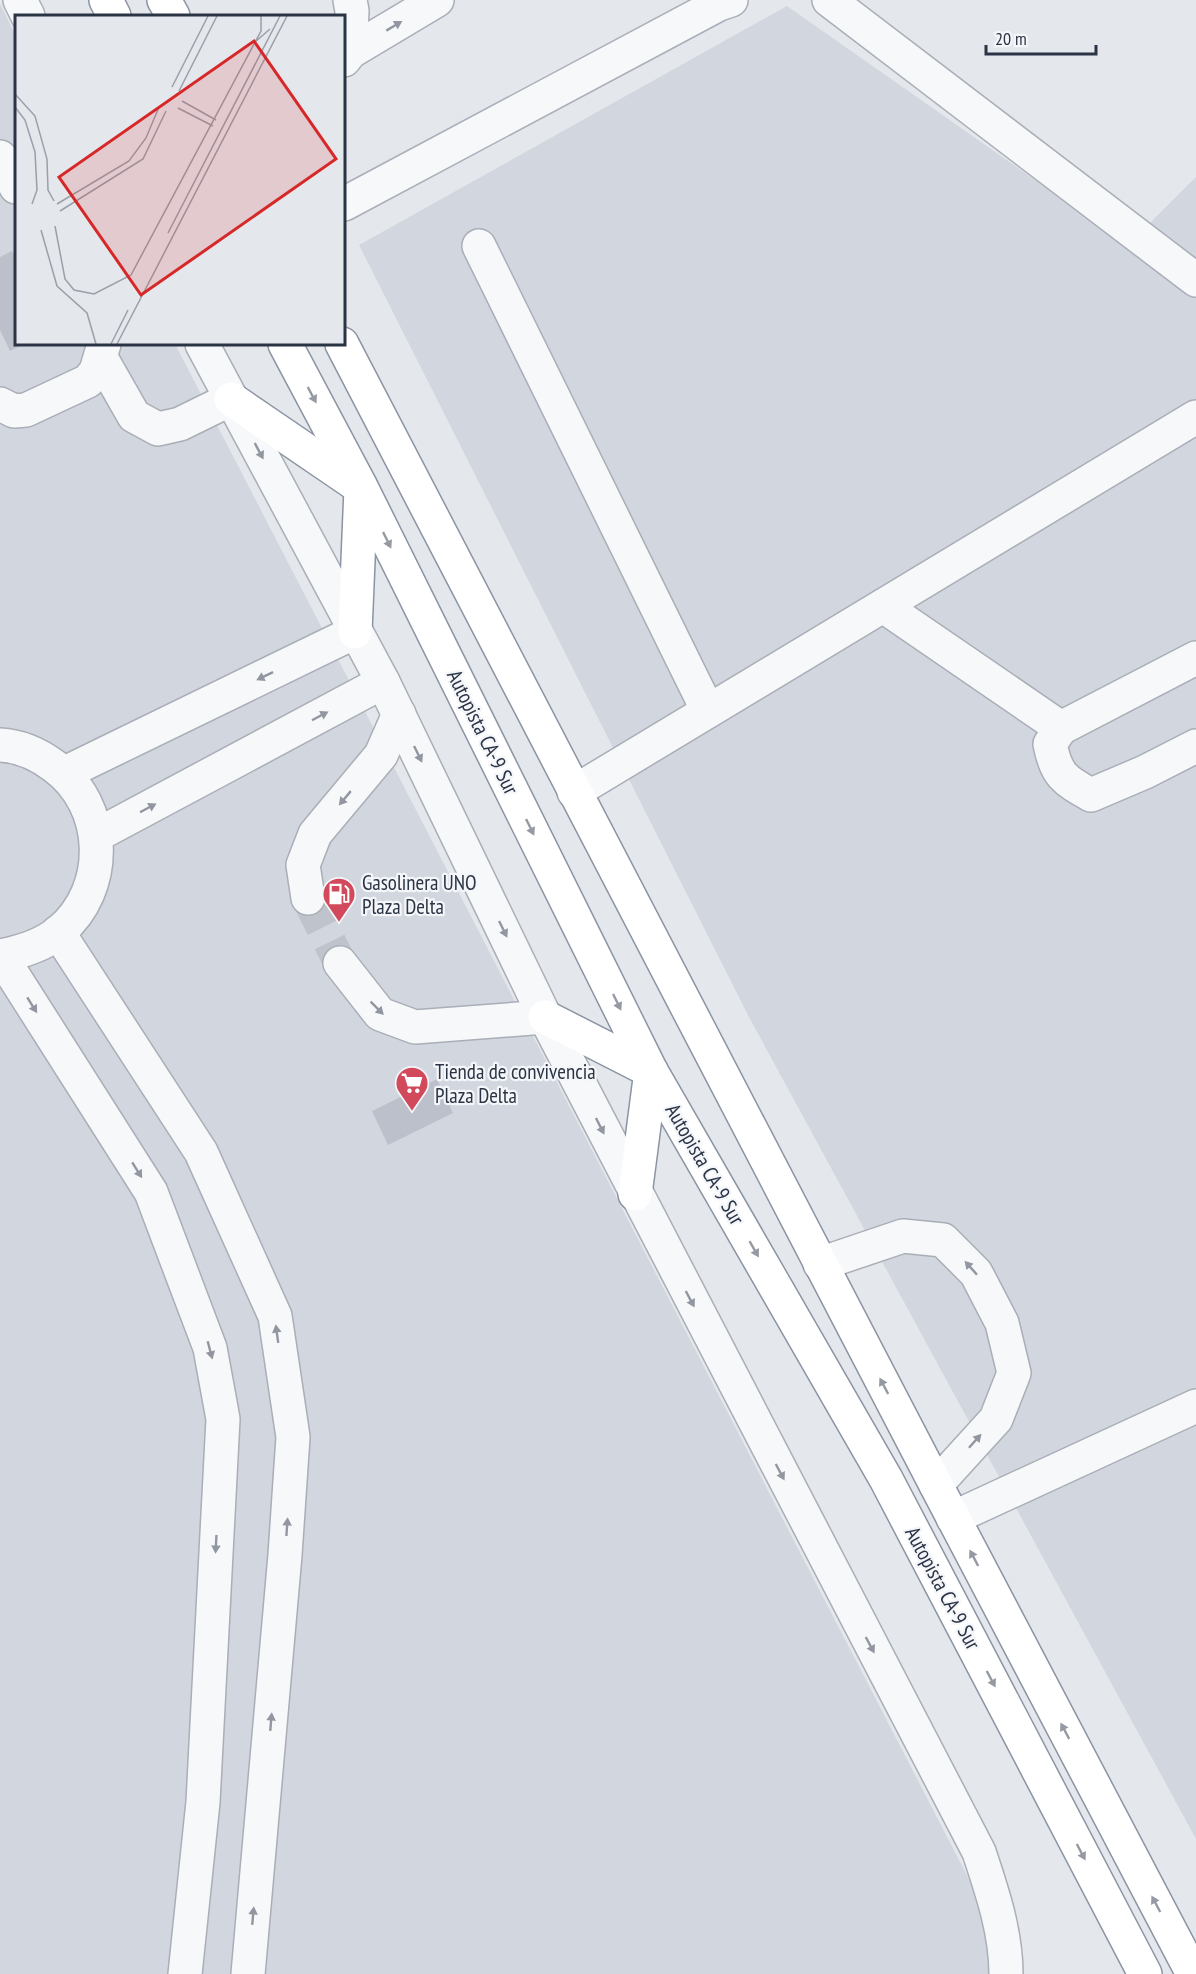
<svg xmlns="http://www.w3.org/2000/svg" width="1196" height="1974" font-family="'PT Sans Narrow',sans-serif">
<rect width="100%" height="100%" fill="#e4e7ec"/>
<g fill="#d2d6de">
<path d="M0 4 16 36V344H175L1018 1974H0Z"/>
<path d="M787 6 1128 245 1196 177V1839L749 1017 359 245Z"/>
</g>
<g fill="#bbc0ca">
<path d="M12 251 16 259V344H24L10 351 0 330V257Z"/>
<path d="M437 1079 453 1113 388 1145 372 1111Z"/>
</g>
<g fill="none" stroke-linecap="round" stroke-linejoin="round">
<path stroke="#bfc3cb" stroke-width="33" stroke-dasharray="33 16" stroke-linecap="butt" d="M308 898 340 963"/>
<g stroke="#a9aeb7" stroke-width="36">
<g id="minor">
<path d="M20 0 28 16"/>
<path d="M829 0 1196 280"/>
<path d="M350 52 437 0"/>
<path d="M344 60 350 52 352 11 350 0"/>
<path d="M0 157 16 187"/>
<path d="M344 204 719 4 731 0"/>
<path d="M479 246 708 711"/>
<path d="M202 344 383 682 545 1017 979 1852C992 1891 1006 1932 1006 1974"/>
<path d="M101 358 134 416 158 429 180 424 231 399"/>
<path d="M0 404 14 411 26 410 88 381 96 371 104 344"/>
<path d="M883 606 1061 728"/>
<path d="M1196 658 1061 728 1050 744C1056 775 1064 780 1091 795L1145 772 1196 746"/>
<path d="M0 745C20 746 38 754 54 766 108 805 111 889 59 932 42 946 21 952 0 956"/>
<path d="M65 773 355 632"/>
<path d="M574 792 1196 417"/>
<path d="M97 835 383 682"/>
<path d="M308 898 303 865 315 834 381 755 399 714"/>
<path d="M58 932 201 1152 275 1316 293 1437 285 1555 248 1974"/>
<path d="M1 956 151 1192 210 1348 223 1419 203 1802 185 1974"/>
<path d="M340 963 380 1014 415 1027 545 1017"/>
<path d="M820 1264 903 1236 943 1240 976 1273 1002 1323 1014 1373 996 1419 936 1485"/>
<path d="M953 1518 1196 1406"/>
</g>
</g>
<g stroke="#8b94a3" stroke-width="36">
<g id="highway">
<path d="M106 0 114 16"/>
<path d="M164 0 173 16"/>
<path d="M285 344 361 487 651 1071 886 1479 1145 1974"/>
<path d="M342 344 936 1485 1193 1974"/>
<path d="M231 399 357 485"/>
<path d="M355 632 361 489"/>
<path d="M545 1017 651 1071"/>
<path d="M635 1194 651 1071"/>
</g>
</g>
<use href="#minor" stroke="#f7f8fa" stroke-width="33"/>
<use href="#highway" stroke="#fff" stroke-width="33"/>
</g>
<defs><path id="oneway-solid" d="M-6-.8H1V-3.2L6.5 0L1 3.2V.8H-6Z" transform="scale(1.5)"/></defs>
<g fill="#9196a0">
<use href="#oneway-solid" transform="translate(394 26) rotate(-31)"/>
<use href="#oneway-solid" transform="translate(259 451) rotate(62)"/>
<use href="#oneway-solid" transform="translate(265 676) rotate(154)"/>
<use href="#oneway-solid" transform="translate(320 716) rotate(-28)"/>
<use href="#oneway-solid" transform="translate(418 754) rotate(64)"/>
<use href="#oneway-solid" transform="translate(345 798) rotate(130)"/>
<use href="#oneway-solid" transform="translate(148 808) rotate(-28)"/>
<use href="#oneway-solid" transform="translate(503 929) rotate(64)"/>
<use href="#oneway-solid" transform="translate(32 1005) rotate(58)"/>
<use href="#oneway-solid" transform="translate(377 1008) rotate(45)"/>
<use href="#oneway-solid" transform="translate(600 1126) rotate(63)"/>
<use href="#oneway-solid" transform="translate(137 1170) rotate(58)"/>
<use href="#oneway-solid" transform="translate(971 1268) rotate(-132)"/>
<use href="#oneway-solid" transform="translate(690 1299) rotate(62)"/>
<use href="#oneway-solid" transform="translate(277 1334) rotate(-98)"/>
<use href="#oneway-solid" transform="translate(210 1350) rotate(75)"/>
<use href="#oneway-solid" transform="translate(975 1441) rotate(-48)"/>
<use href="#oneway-solid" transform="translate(780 1472) rotate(62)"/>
<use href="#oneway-solid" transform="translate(287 1527) rotate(-86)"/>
<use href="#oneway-solid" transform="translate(216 1544) rotate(93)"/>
<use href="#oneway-solid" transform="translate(870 1645) rotate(62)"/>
<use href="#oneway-solid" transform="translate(271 1722) rotate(-85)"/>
<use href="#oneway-solid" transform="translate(253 1916) rotate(-85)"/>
</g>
<g fill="#959aa2">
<use href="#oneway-solid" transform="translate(312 395) rotate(62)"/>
<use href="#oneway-solid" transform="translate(387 540) rotate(64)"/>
<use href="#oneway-solid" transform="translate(530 827) rotate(64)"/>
<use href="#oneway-solid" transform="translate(617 1002) rotate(64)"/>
<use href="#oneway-solid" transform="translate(754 1249) rotate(60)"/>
<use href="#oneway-solid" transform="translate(884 1386) rotate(-118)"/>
<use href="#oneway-solid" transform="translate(974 1558) rotate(-118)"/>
<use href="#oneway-solid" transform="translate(991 1679) rotate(62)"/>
<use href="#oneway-solid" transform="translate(1065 1731) rotate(-118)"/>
<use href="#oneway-solid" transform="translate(1081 1852) rotate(62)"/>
<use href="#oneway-solid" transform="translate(1156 1904) rotate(-118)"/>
</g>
<defs>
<g id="fuel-pin" transform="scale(1.725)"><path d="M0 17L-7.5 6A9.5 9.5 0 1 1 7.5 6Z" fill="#d1495b" stroke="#f4f6f9"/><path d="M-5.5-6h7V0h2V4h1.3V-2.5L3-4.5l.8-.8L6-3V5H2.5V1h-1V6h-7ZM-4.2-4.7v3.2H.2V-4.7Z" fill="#fff"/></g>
<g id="supermarket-pin" transform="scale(1.725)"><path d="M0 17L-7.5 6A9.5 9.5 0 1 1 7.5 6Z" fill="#d1495b" stroke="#f4f6f9"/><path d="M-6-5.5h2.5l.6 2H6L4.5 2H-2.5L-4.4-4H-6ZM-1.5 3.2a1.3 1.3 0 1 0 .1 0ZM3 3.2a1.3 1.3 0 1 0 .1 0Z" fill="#fff"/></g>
</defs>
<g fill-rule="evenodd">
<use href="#fuel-pin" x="339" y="894"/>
<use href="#supermarket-pin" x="412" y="1083"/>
</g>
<g text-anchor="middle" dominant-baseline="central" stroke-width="4.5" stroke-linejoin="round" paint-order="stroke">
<g font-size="21" fill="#2b3445" stroke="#f4f6f9">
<text transform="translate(483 732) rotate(64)">Autopista CA-9 Sur</text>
<text transform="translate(705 1164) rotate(60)">Autopista CA-9 Sur</text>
<text transform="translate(943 1588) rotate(62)">Autopista CA-9 Sur</text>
</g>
<g font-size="21" fill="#2b3445" stroke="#f4f6f9" text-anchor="start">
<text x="362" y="882">Gasolinera UNO<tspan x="362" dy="24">Plaza Delta</tspan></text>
<text x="435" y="1071">Tienda de convivencia<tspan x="435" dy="24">Plaza Delta</tspan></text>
</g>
</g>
<g transform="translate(15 15)">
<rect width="330" height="330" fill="#e4e7ec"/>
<path fill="none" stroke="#9a9fa9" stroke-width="1.5" d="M240 27 255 14M157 72 193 1M164 76 202 1M0 79 20 101 32 144 33 175 39 186M167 86 201 105M0 92 10 105 20 137 22 175 17 189M163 93 198 111M42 189 114 146 131 123 144 92M45 196 128 144 151 96M40 211 50 264 59 275 79 279 116 260 246 16V1M26 215 42 271 72 298 81 329M153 218 265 1M96 329 113 295M102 329 272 1"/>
<path fill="#d62828" fill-opacity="0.15" stroke="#d62828" stroke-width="3" d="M239 26 321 144 126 280 44 162Z"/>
<rect width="330" height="330" fill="none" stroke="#2b3445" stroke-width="3"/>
</g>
<path d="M986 45v9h110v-9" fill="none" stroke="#2b3445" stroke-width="3"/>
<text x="995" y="45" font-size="18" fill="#2b3445" stroke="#f4f6f9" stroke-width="4.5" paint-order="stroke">20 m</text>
</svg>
